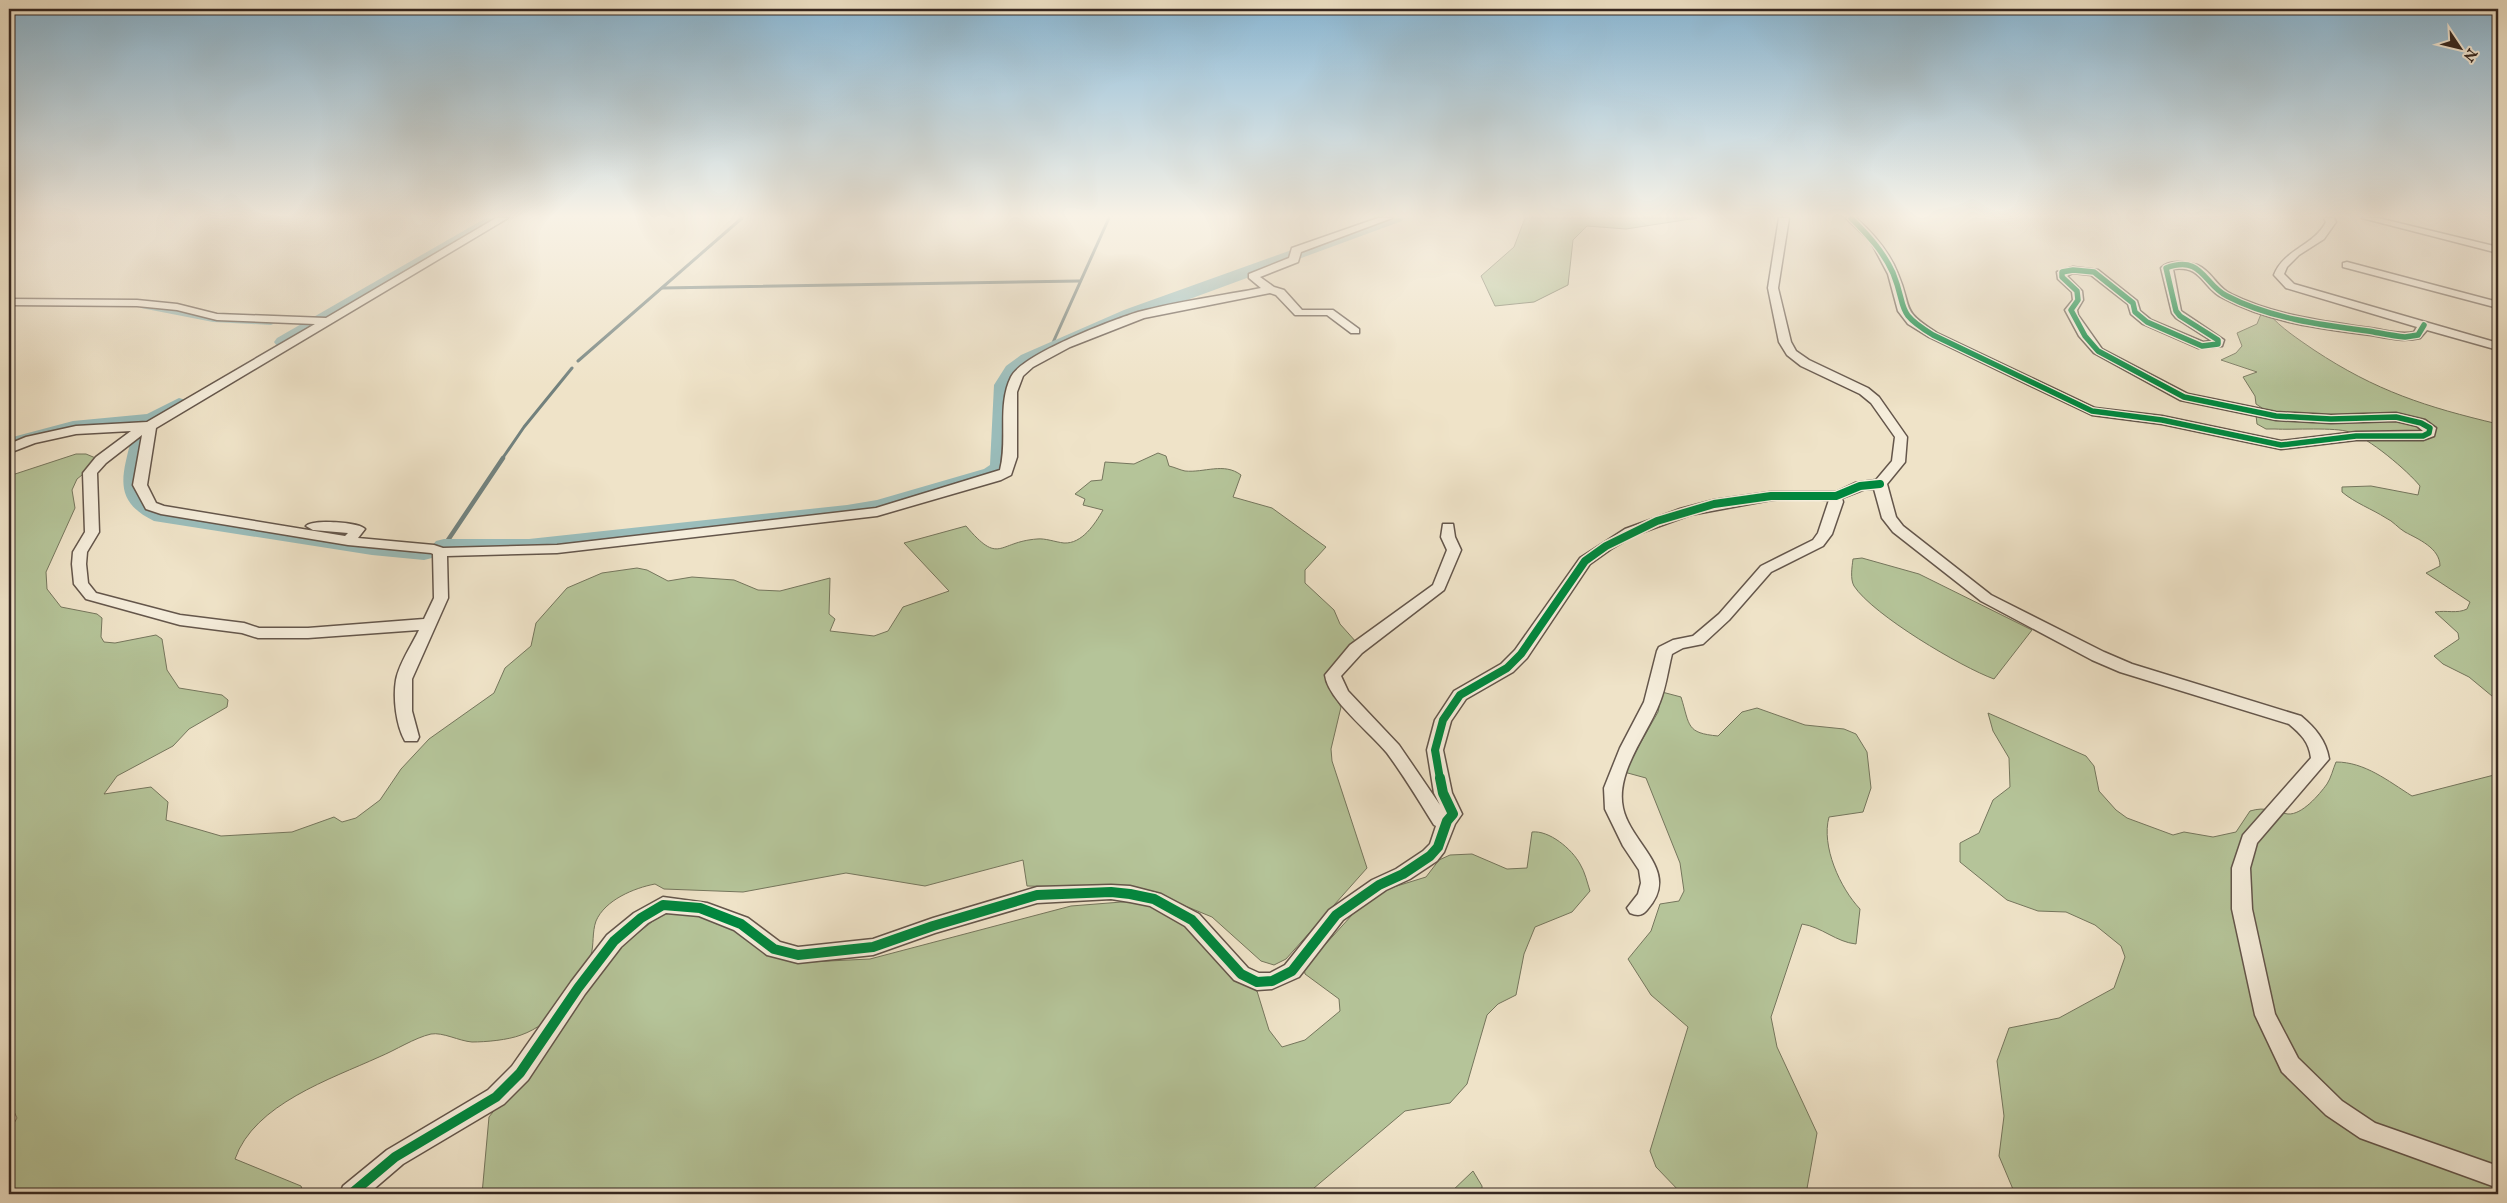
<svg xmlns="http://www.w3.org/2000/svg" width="2507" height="1203" font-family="'IM FELL English',serif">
<rect width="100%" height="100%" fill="#efe3c8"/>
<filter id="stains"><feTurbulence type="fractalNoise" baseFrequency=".004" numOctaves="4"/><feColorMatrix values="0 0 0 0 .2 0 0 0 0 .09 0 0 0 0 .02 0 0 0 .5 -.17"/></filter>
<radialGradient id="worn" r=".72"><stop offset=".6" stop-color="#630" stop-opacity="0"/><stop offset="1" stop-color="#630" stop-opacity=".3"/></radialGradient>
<g fill="#b5c499" stroke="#75765d">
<path d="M1525 218H1697L1626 229 1587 226 1573 240 1568 285 1534 302 1495 306 1481 276 1514 247Z"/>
<path d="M2261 314H2269C2281 328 2298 339 2314 350 2376 391 2426 407 2498 424V701L2469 677 2443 664 2434 656 2459 639 2458 633 2435 612C2447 610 2457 614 2467 609L2470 602 2426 573 2440 566C2440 548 2418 539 2405 532 2398 528 2393 521 2386 518 2372 509 2355 503 2342 492V487L2371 486 2418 495 2420 486C2408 471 2368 437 2349 432 2336 427 2292 430 2275 429H2266L2257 424 2256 415 2262 408 2256 404 2255 396 2243 377 2257 372 2221 360 2236 353 2242 346 2237 333 2257 324Z"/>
<path d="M1158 453 1166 456 1169 466C1174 467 1180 470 1185 471 1204 473 1224 462 1241 475L1233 497 1272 508 1326 547 1305 570V583L1334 610 1340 624 1357 643 1333 670 1327 684 1341 707 1331 749 1332 761 1367 868 1286 959 1274 965 1261 961 1212 917 1144 889 1027 886 1023 860 925 886 846 873 743 892 664 889 655 884C634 888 605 900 596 921 592 932 594 945 591 955 581 988 553 1024 521 1035 508 1040 486 1042 472 1042 459 1041 443 1032 431 1034 414 1038 396 1050 379 1057 331 1079 254 1104 235 1159L301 1186 304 1194H9V1132L17 1118 9 1101V476L76 454H86L98 459 97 463 77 479 72 490 75 508 46 572 47 589 61 607 97 614 102 618 101 637 104 642 115 643 156 635 162 639 167 670 179 688 222 695 228 700 227 707 189 729 173 746 117 776 104 794 151 787 168 802 166 820 221 836 292 832 334 817 342 822 356 818 380 800 401 769 429 739 494 693 505 668 531 646 536 623 567 588 602 573 637 568 647 570 668 581 692 577 734 580 758 590 780 591 830 578 829 614 835 619 830 631 874 636 888 631 903 607 949 591 904 543 966 526C1000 566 997 542 1037 539 1045 538 1055 542 1064 543 1082 544 1095 524 1103 510L1083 505 1085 499 1075 494 1091 481 1102 480 1105 462 1134 464Z"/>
<path d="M1862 558 1919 574 2032 630 1994 679C1961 667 1873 615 1854 586 1850 579 1852 567 1853 559Z"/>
<path d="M1662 692 1681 697C1690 726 1686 733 1718 736L1742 712 1757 708 1805 725 1844 729 1856 734 1867 752 1871 788 1863 812 1829 817C1821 846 1840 888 1860 909L1856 944C1836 942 1822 927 1802 924L1771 1017 1777 1047 1817 1133 1806 1194H1682L1656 1167 1650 1151 1688 1027 1651 995 1628 959 1651 931 1660 904 1679 901 1684 891 1680 863 1646 778 1624 772 1658 712Z"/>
<path d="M1988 713 2086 756 2094 766 2099 791 2116 810 2127 818 2173 835 2184 832 2213 837 2236 832 2250 811C2267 806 2272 812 2288 814 2302 815 2319 795 2327 784 2331 778 2333 769 2336 762 2365 762 2388 781 2412 796L2498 774V1194H2015L1999 1156 2004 1116 1997 1061 2009 1028 2059 1018 2114 988 2125 957 2121 946 2095 925 2066 912 2038 911 2007 900 1960 862V843L1979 833 1993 800 2010 787 2009 758 1993 731Z"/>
<path d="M1532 832C1549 830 1572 849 1580 864 1585 872 1587 882 1590 891L1572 912 1535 927 1524 954 1516 995 1498 1004 1487 1015 1467 1084 1450 1103 1405 1111 1307 1194H482L489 1117 623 945 673 905H687L717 924 766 941 808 962 870 959 1071 906 1147 900 1217 936 1238 980 1257 991 1269 1030 1282 1047 1305 1040 1340 1011 1339 999 1305 974 1304 968 1371 894 1426 877 1439 860 1450 855 1472 854 1507 869 1527 868Z"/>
<path d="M1473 1171 1482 1186V1194H1449Z"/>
</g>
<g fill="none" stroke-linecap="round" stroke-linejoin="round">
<g stroke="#72817d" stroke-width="3">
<path d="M662 288 1079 281"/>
<path d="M1051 347 1109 218"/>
<path d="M578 361 742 218"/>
<path d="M502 459 524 427 572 368"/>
</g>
<path stroke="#72817d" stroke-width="4.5" d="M444 546 503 458"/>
<path fill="#9abdbb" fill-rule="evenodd" d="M145 303 213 316 271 319 277 322 271 325 213 322 141 308 139 306Z"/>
<g fill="#9abdbb" fill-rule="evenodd">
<path d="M486 218H505L503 221 291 346H277L274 342 277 338Z"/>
<path d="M1381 218H1404L1402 221 1138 318 1035 363 1021 374 1014 385 1012 467 1000 479 888 511 847 519 529 553H444L436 551 432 546 436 541 444 539H529L847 505 877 500 984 469 990 465 994 385 1006 366 1021 355 1124 310Z"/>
<path d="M179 398 186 400 189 404C168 435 106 428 72 434 50 437 30 447 9 451V438L73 421 147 414Z"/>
<path d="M142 434 150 435 153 440C146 470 134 494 168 510L432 548 436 553 432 558 424 560 372 555 154 521C113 501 122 477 131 440L134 435Z"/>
</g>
<g stroke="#64564b" stroke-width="3">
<g id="street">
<path d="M496 218H508L156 428 147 485 156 503 164 506 345 536 348 533 313 530 306 526C312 519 359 522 365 529L358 538 434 545 443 548 557 545 876 508 1000 470C1008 440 997 405 1011 377 1022 354 1113 320 1138 312 1178 301 1221 296 1261 288L1249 278V274L1289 258 1292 248 1378 218H1392L1301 252 1298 262 1260 277 1274 287 1284 290 1302 310H1333L1359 329V333H1351L1327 315H1295L1276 295 1270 293 1144 318 1070 347 1033 367 1023 376 1017 392V457L1011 475 1001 480 877 516 557 553 447 556 448 598 412 679V711L419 737 417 741H405C396 725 393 698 396 680 399 663 412 645 419 630L308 638H258L242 633 180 625 86 599 74 584 72 564 73 552 85 532 83 473 96 457 131 431 76 434 35 443 9 453V444L26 437 76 426 147 422 315 324 217 320 177 310 137 306 9 305V299L137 300 177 304 217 314 326 318ZM142 435 133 485 146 509 161 514 348 545 431 553 433 554 434 598 424 619 308 628H259L244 623 180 615 96 593 88 583 86 564 87 552 99 532 97 473 106 463Z"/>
<path d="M1779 218H1789L1778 288 1791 342 1796 351 1809 360 1868 388 1879 397 1907 437 1905 462 1887 484 1896 517 1903 526 1991 595 2104 652 2132 664 2301 716C2315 728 2326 740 2329 759L2257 843 2250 868 2252 909 2275 1014 2298 1058 2342 1101 2375 1123 2498 1166V1188L2360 1138 2326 1115 2282 1072 2255 1015 2232 909V868L2243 835 2311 758C2309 742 2301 734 2289 724L2120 672 2092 660 1981 601 1893 532 1882 518 1874 489H1865L1842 498 1843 502 1832 534 1823 546 1771 572 1729 620 1703 644 1683 648 1672 654C1668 670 1666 687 1660 702 1648 734 1615 772 1623 808 1631 845 1682 871 1647 910 1642 916 1637 916 1630 913L1627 908 1638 894 1641 883 1639 870 1623 846 1605 809 1604 788 1620 748 1644 702 1657 651 1659 647 1673 640 1693 636 1719 614 1761 566 1813 540 1818 533 1829 500 1797 498 1771 500 1690 515 1635 535 1611 549 1590 564 1527 658 1513 672 1466 699 1451 721 1443 750 1452 793 1462 814 1455 824 1444 852 1437 861 1410 879 1386 890 1343 920 1299 977 1272 989 1257 990 1234 980 1185 926 1150 906 1130 902 1111 899 1037 903 935 933 873 955 798 963 767 955 734 930 699 916 666 913 648 923 621 947 585 994 528 1080 504 1104 403 1164 368 1194H340L343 1186 387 1150 488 1090 512 1066 571 982 607 935 634 913 663 897 707 903 748 918 780 942 798 947 873 939 933 918 1037 887 1111 885 1130 886 1161 894 1199 914 1248 968 1259 973H1270L1285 965 1329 910 1372 880 1396 869 1423 851 1430 844 1436 826 1434 825C1419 801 1404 776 1387 753 1370 732 1328 700 1325 675L1350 645 1433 585 1447 550 1441 537 1443 524H1453L1455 537 1461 550 1444 590 1362 653 1341 676 1348 691 1399 745 1440 805 1434 793 1427 750 1435 720 1454 691 1501 664 1515 650 1580 558 1625 529 1680 509 1714 500 1771 492H1836L1855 483 1876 480 1892 461 1895 437 1871 403 1860 394 1801 366 1787 355 1779 342 1768 288Z"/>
<path d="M1846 218H1856C1874 234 1889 251 1898 274 1913 309 1899 309 1937 333L2095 408 2162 416 2281 441 2356 432 2423 431 2417 426 2396 421 2331 423 2276 420 2180 400 2094 353 2079 336 2065 310 2073 300 2072 292 2058 279 2057 272 2073 267 2098 270 2137 301 2140 311 2151 320 2203 342 2212 341 2176 318 2172 313 2161 268C2169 259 2186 262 2197 265 2212 271 2217 288 2231 294 2276 316 2327 322 2376 329 2388 331 2401 335 2414 332L2417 327 2286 288 2274 275C2284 249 2314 246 2326 222L2324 218H2334L2336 222 2324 239 2299 255 2287 267 2284 274 2294 284 2498 343V350L2427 330 2420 338C2403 342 2388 338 2371 335 2322 329 2267 322 2223 298 2202 288 2203 265 2173 269L2181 311 2224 340 2222 346 2198 348 2143 324 2131 314 2128 304 2091 275 2073 273 2067 276 2082 291 2083 300 2077 310 2078 315 2102 349 2188 394 2276 412 2331 415 2396 413 2425 420 2436 428 2434 436 2423 440H2356L2281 449 2162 424 2092 415 1929 337 1908 324 1898 311 1888 274 1871 242Z"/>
<path d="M2362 218H2378L2498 247V253Z"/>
<path d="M2347 262 2498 302V308L2343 267V263Z"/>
</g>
</g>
<use href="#street" fill="#f5eddb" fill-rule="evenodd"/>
<g stroke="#f5eddb" stroke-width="8">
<path id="cycleway-far2" d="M1851 218C1868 235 1883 251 1893 273 1908 310 1894 311 1933 335L2092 411 2162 420 2281 445 2356 436H2423L2429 433 2430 428 2421 423 2396 417 2331 419 2276 416 2184 397 2098 351 2085 336 2071 310 2078 300 2077 291 2062 277V272L2073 270 2094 272 2133 303 2135 312 2147 322 2202 346 2218 344V340L2180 316 2176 311 2166 268C2202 254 2204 285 2227 296 2269 318 2321 325 2368 331 2380 333 2393 336 2405 337L2418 335 2424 325"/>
</g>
<g stroke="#f5eddb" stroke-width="11">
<path id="cycleway-far1" d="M1440 779 1435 750 1443 720 1460 695 1507 668 1521 654 1585 561 1606 546 1657 521 1714 504 1771 496H1836L1860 486 1880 484"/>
</g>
<g stroke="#f5eddb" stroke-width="13">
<path id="cycleway" d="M351 1194 395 1157 496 1097 520 1073 578 988 614 941 641 918 663 905 700 908 741 924 774 949 798 955 873 947 933 926 1037 895 1111 892 1130 894 1154 899 1192 920 1241 974 1257 982 1272 981 1292 971 1336 915 1379 885 1403 874 1430 856 1438 847 1447 821 1453 814 1443 793 1440 778"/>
</g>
<use href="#cycleway-far2" stroke="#00873e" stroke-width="5.5"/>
<use href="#cycleway-far1" stroke="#00873e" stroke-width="8"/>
<use href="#cycleway" stroke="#00873e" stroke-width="10"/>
</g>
<linearGradient id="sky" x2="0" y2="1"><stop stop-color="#89b8d6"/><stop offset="0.56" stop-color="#f8f2e6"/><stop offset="1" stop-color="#f8f2e6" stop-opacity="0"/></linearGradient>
<rect width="2507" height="386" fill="url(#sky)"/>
<rect width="2507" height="1203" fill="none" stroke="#efe3c8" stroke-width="30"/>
<rect x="10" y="10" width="2487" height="1183" fill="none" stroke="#352721" stroke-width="2.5"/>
<rect x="15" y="15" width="2477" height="1173" fill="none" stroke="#352721"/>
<g transform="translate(2460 48) rotate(125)" stroke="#f5eddb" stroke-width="4" paint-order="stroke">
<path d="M0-4L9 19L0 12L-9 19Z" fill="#352721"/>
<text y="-8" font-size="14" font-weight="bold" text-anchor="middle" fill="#352721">N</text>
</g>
<rect width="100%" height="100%" filter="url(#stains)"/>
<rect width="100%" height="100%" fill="url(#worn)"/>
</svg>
